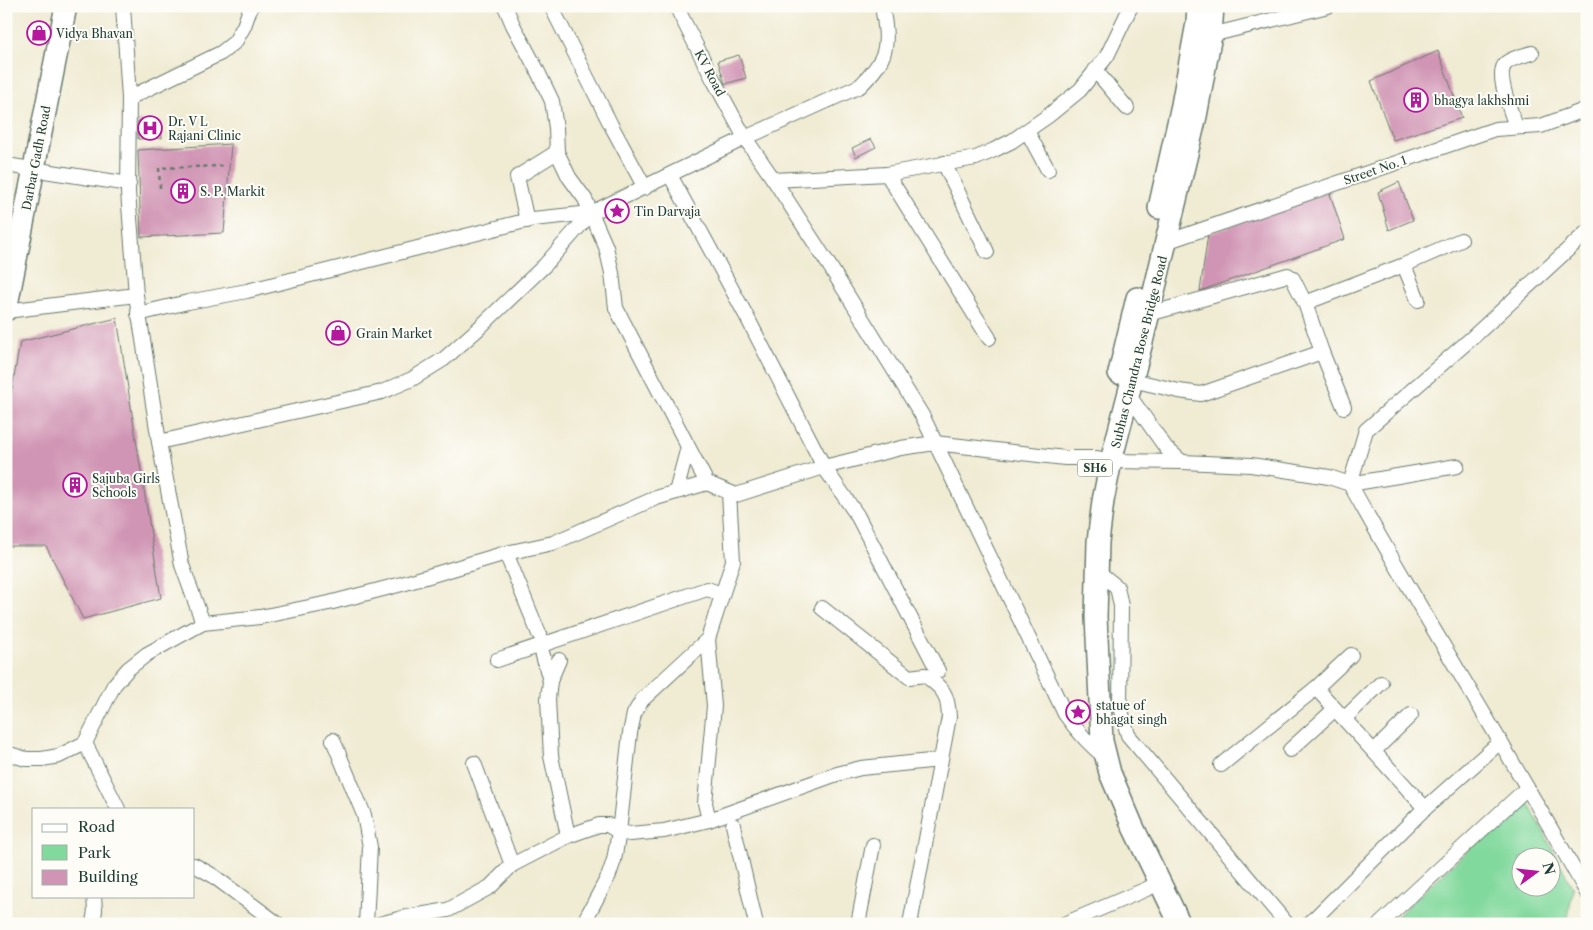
<svg xmlns="http://www.w3.org/2000/svg" width="1593" height="930" font-family="'Libre Caslon Text',serif">
<rect width="100%" height="100%" fill="#fdfcf7"/>
<filter id="ink" filterUnits="userSpaceOnUse"><feTurbulence type="fractalNoise" baseFrequency=".02" numOctaves="2"/><feDisplacementMap in="SourceGraphic" scale="10" xChannelSelector="R" yChannelSelector="G"/><feConvolveMatrix kernelMatrix="1 2 1 2 8 2 1 2 1" color-interpolation-filters="sRGB"/></filter>
<filter id="wash" filterUnits="userSpaceOnUse"><feTurbulence type="fractalNoise" baseFrequency=".0096" numOctaves="4" result="noise"/><feDisplacementMap in="SourceGraphic" scale="20" xChannelSelector="R" yChannelSelector="G"/><feGaussianBlur stdDeviation="1.12" result="paint"/><feColorMatrix in="noise" values="0 0 0 0 0 0 0 0 0 0 0 0 0 0 0 0 0 1.4 0 .05"/><feComposite in="paint" operator="in"/></filter>
<g filter="url(#wash)">
<rect width="100%" height="100%" fill="#f0ebd3"/>
<path fill="#82d99d" stroke="#508b68" fill-rule="evenodd" d="M1525 797 1573 888 1567 924H1389ZM1520 858H1550V888H1520Z"/>
<g id="blocks">
<g fill="#d094b4">
<path d="M1438 51 1462 118 1393 140 1371 81Z"/>
<path d="M739 55 746 78 725 84 718 61Z"/>
<path d="M138 121H161L162 138 138 139Z"/>
<path d="M871 139 876 147 856 157 852 148Z"/>
<path d="M231 144 224 233 141 237 138 150Z"/>
<path d="M1399 182 1413 220 1389 230 1378 192Z"/>
<path d="M1329 191 1345 239 1200 291 1208 234Z"/>
<path d="M117 318 161 598 83 619 46 546H6V424L20 342Z"/>
</g>
</g>
</g>
<g filter="url(#ink)">
<use href="#blocks" fill-opacity="0" stroke="#687a6c" stroke-width="1"/>
<g fill="none" stroke-linecap="round" stroke-linejoin="round">
<g stroke="#687a6c" stroke-width="16">
<g id="minor">
<path d="M123 6 129 98 128 192 136 295 159 442 382 392 412 379 444 359 478 329 545 265 591 213"/>
<path d="M505 6 513 25 536 68 552 101 556 128 557 152 569 177 585 199 606 247 612 273 616 308 707 483 736 495 824 467 901 448 935 443 1065 458H1097L1111 461 1182 462 1251 465 1329 477 1350 484C1426 622 1511 754 1587 893"/>
<path d="M551 6 611 125 645 188"/>
<path d="M676 6 713 79 745 138 774 180 829 265 923 417 1065 714C1077 731 1089 745 1106 758"/>
<path d="M1211 35 1328 6"/>
<path d="M1095 70 1127 108"/>
<path d="M129 98 221 53 235 42 244 26 251 6"/>
<path d="M1516 127C1512 113 1494 74 1506 63 1512 58 1524 55 1532 53"/>
<path d="M1027 131 1048 170"/>
<path d="M944 163 987 252"/>
<path d="M6 165 129 184"/>
<path d="M887 174 989 338"/>
<path d="M670 175 748 319 824 467 857 515 938 671"/>
<path d="M774 180 887 174 976 158 994 150 1012 141 1048 116 1080 90 1107 56 1131 6"/>
<path d="M527 221 517 177 557 152"/>
<path d="M1166 242 1495 129 1541 126 1587 109"/>
<path d="M1404 265 1418 300"/>
<path d="M1305 303 1322 352 1344 407"/>
<path d="M6 311 136 295"/>
<path d="M138 314 188 302 247 291 533 219 591 213 745 138 860 86C889 57 889 46 882 6"/>
<path d="M1149 314 1288 275 1293 279 1305 303 1404 265 1461 240"/>
<path d="M1132 380 1179 391 1201 394 1322 352"/>
<path d="M1128 394 1166 448 1182 462"/>
<path d="M159 442 182 565 203 623"/>
<path d="M1457 466 1350 484 1366 430 1473 337 1587 232"/>
<path d="M676 492 688 447"/>
<path d="M506 553 539 634"/>
<path d="M1097 571 1117 587 1121 606 1120 707 1128 735 1287 924"/>
<path d="M822 608 909 677 925 675C943 689 948 693 949 717L910 924"/>
<path d="M708 639 714 706 705 803 709 820"/>
<path d="M540 645 550 681"/>
<path d="M497 660 707 589 722 594"/>
<path d="M559 660 550 681 548 699 551 756 568 836"/>
<path d="M1316 688 1425 808"/>
<path d="M1344 719 1381 683"/>
<path d="M333 740 364 815 370 847 366 924"/>
<path d="M85 743 118 809"/>
<path d="M1290 750 1335 709"/>
<path d="M1374 751 1411 715"/>
<path d="M6 753 26 759H42L59 756 85 743 114 685 128 669 147 654 203 623 260 617 329 603 402 584 506 553 553 543 656 498 707 483"/>
<path d="M474 763 512 865"/>
<path d="M1221 765 1316 688 1351 655"/>
<path d="M733 825 756 924"/>
<path d="M194 865 212 875 278 924"/>
<path d="M93 924 95 910 94 896"/>
<path d="M380 924 402 918 448 910 490 887 512 865 568 836 599 825H608L619 832 630 834 664 831 709 820 837 774 861 768 940 760"/>
<path d="M583 924 609 875 614 860 619 832 630 733 634 714 642 700 708 639 733 561 729 493"/>
<path d="M858 924 873 845"/>
<path d="M1064 924 1149 888 1160 880"/>
<path d="M1309 924 1420 813 1500 742"/>
<path d="M1380 924 1527 788"/>
</g>
</g>
<g stroke="#687a6c" stroke-width="24">
<g id="primary">
<path d="M1159 208 1182 105 1197 23 1198 6"/>
<path d="M6 310 66 6"/>
<path d="M1119 373 1137 298"/>
<path d="M1180 924 1133 827 1110 773 1102 741 1096 617 1098 542 1103 501 1111 461 1141 346 1196 116 1211 35 1213 6"/>
</g>
</g>
<path stroke="#687a6c" stroke-width="2.5" stroke-dasharray="4 4" stroke-linecap="butt" d="M160 188 159 168 222 166"/>
<use href="#minor" stroke="#fff" stroke-width="14"/>
<use href="#primary" stroke="#fff" stroke-width="21"/>
</g>
</g>
<defs>
<g id="shop-ring" transform="scale(1.25)"><circle r="9.5" fill="#fdfcf7" stroke="#b5179e" stroke-width="1.5"/><path d="M-5-2.5h2.3a2.7 3.5 0 0 1 5.4 0H5L5.5 6h-11ZM-1.5-2.5h3a1.5 2.3 0 0 0-3 0Z" fill="#b5179e"/></g>
<g id="building-ring" transform="scale(1.25)"><circle r="9.5" fill="#fdfcf7" stroke="#b5179e" stroke-width="1.5"/><path d="M-4-6H4V6H1V3H-1V6H-4ZM-2.5-4.3h1.7v1.8h-1.7ZM.8-4.3h1.7v1.8H.8ZM-2.5-1h1.7V.8h-1.7ZM.8-1h1.7V.8H.8Z" fill="#b5179e"/></g>
<g id="hospital-ring" transform="scale(1.25)"><circle r="9.5" fill="#fdfcf7" stroke="#b5179e" stroke-width="1.5"/><path d="M-5-5h3v3.5h4V-5h3V5h-3V1.5h-4V5h-3Z" fill="#b5179e"/></g>
<g id="sight-ring" transform="scale(1.25)"><circle r="9.5" fill="#fdfcf7" stroke="#b5179e" stroke-width="1.5"/><path d="M0-6L1.8-2.2L6-1.7L2.9 1.2L3.7 5.4L0 3.3L-3.7 5.4L-2.9 1.2L-6-1.7L-1.8-2.2Z" fill="#b5179e"/></g>
</defs>
<g fill-rule="evenodd">
<use href="#shop-ring" x="39" y="33"/>
<use href="#building-ring" x="1416" y="100"/>
<use href="#hospital-ring" x="150" y="128"/>
<use href="#building-ring" x="183" y="191"/>
<use href="#sight-ring" x="617" y="211"/>
<use href="#shop-ring" x="338" y="333"/>
<use href="#building-ring" x="75" y="485"/>
<use href="#sight-ring" x="1078" y="712"/>
</g>
<g text-anchor="middle" dominant-baseline="central" stroke-width="4" stroke-linejoin="round" paint-order="stroke">
<rect fill="#fdfcf7" stroke="#62766e" stroke-width="1" x="1077.5" y="459.5" width="35" height="17" rx="4"/>
<g font-size="11" font-weight="bold" fill="#1f3d34">
<text x="1095" y="468">SH6</text>
</g>
<g font-size="12" fill="#1f3d34" stroke="#fdfcf7" text-anchor="start">
<text x="56" y="33">Vidya Bhavan</text>
<text x="1434" y="100">bhagya lakhshmi</text>
<text x="168" y="121">Dr. V L<tspan x="168" dy="14">Rajani Clinic</tspan></text>
<text x="200" y="191">S. P. Markit</text>
<text x="634" y="211">Tin Darvaja</text>
<text x="356" y="333">Grain Market</text>
<text x="92" y="478">Sajuba Girls<tspan x="92" dy="14">Schools</tspan></text>
<text x="1096" y="705">statue of<tspan x="1096" dy="14">bhagat singh</tspan></text>
</g>
<g font-size="12" fill="#1f3d34" stroke="#fdfcf7">
<text transform="translate(710 73) rotate(62)">KV Road</text>
<text transform="translate(36 158) rotate(-79)">Darbar Gadh Road</text>
<text transform="translate(1375 170) rotate(-19)">Street No. 1</text>
<text transform="translate(1139 352) rotate(-76)">Subhas Chandra Bose Bridge Road</text>
</g>
</g>
<rect width="1593" height="930" fill="none" stroke="#fdfcf7" stroke-width="25"/>
<rect x="32" y="808" width="162" height="90" fill="#fdfcf7" stroke="#a4b0a9"/>
<rect x="42" y="824" width="25" height="8" fill="#ffffff" stroke="#a4b0a9"/>
<text x="78" y="832" font-size="15" fill="#1f3d34">Road</text>
<rect x="42" y="845" width="25" height="15" fill="#82d99d" stroke="#a4b0a9"/>
<text x="78" y="858" font-size="15" fill="#1f3d34">Park</text>
<rect x="42" y="870" width="25" height="15" fill="#d094b4" stroke="#a4b0a9"/>
<text x="78" y="882" font-size="15" fill="#1f3d34">Building</text>
<g transform="translate(1536 872) rotate(75)"><circle r="24" fill="#fdfcf7" stroke="#a4b0a9"/>
<path d="M0-4L9 19L0 12L-9 19Z" fill="#b5179e"/>
<text y="-8" font-size="14" font-weight="bold" text-anchor="middle" fill="#1f3d34">N</text>
</g>
</svg>
